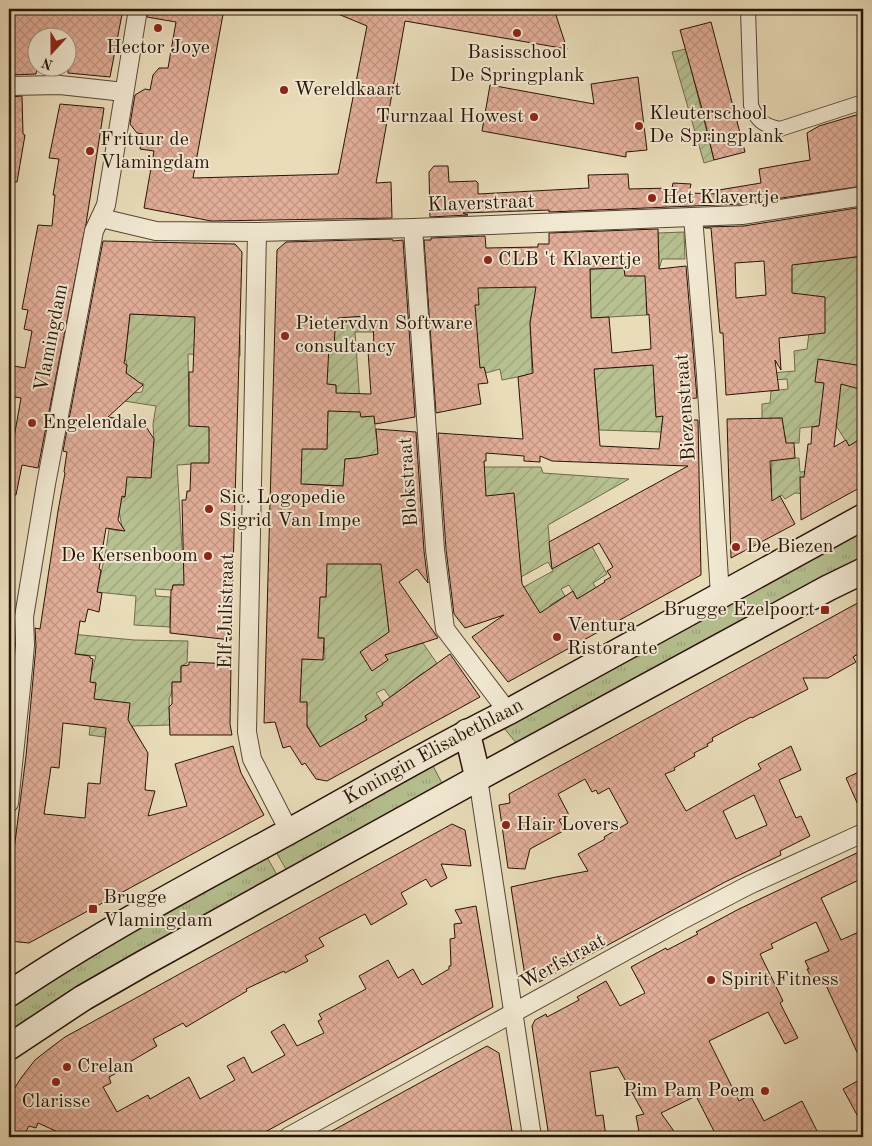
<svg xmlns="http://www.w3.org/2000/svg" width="872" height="1146" font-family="'Old Standard TT',serif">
<defs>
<pattern id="grass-tufts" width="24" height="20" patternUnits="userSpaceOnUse" patternTransform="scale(1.25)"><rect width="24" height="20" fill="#b6c090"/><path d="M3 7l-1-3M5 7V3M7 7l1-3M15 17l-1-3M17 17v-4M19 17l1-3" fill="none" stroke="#9ca47b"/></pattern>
<pattern id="garden-furrows" width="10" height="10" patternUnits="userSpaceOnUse" patternTransform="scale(1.25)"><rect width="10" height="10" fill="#b6c090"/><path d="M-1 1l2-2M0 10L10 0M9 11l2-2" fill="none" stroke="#9ca47b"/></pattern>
<pattern id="building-cross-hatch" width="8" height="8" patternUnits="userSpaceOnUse" patternTransform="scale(1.25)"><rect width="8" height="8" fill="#e2ae99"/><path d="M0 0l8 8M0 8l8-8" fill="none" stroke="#c29582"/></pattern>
</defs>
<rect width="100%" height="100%" fill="#e9dcb9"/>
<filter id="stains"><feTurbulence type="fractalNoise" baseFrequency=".004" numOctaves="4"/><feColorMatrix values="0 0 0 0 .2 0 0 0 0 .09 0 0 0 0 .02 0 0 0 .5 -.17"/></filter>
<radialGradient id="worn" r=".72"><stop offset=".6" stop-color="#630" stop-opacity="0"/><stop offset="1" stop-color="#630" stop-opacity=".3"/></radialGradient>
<g fill="url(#grass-tufts)" stroke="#6f6a4c">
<path d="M863 531V557L517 744 504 728 855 532Z"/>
<path d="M433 766 443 785 287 871 276 852Z"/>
<path d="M267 857 277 875 79 990 9 1035V1008L69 968Z"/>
</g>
<g fill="url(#garden-furrows)" stroke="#6f6a4c">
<path d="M686 49 714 160 704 163 672 52Z"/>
<path d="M684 232 685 259H662L659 269V291L646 303 647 315 591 318 590 269 624 268 625 275 631 276 642 260H659L658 233Z"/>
<path d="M530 247 538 249 537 284 530 323 532 374 502 380 500 369 486 373 484 368H480L476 339 447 269 531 270Z"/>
<path d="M856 248H863V273L859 274 863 310V379H860L859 389 863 391V441L859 444 857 441 849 446 835 424 800 428 799 443H791L792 458H799L800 472 810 471 807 494 795 493 785 499 782 495 777 498 780 502 770 507 772 460 786 444 785 435H781L783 426 782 418 762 419V404L770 403 771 391 788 389 787 379 760 381 759 374 795 371 794 351 807 349 809 333 780 298 775 262 809 263 857 257Z"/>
<path d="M308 313 364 316V321H372L373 332H355L361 417 374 416 376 435 391 463 357 458 345 459 344 486 305 484 301 489 297 449H326L328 411 336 392V385L309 384V376L327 377 328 369 315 368 328 346H334V335Z"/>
<path d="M130 314 196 317 195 334 240 335V356L188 354 189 406 204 407 226 427 209 463 177 465 183 563H196L194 585H173L172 590 155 589 156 596 170 597V627L134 625 136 596 97 592 106 550 109 529 120 531 122 527 119 511 121 499 125 497 107 490 154 443 153 424 156 406 124 401 134 393 142 392 144 384 136 382V380L126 373 127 365 125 358Z"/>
<path d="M655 365 656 382 654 383 656 416H663L661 432 599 430 594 369Z"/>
<path d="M482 467H541L543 473 629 479 548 525 551 560 589 541 607 574 593 583 596 588 577 599 569 585 561 589 565 596 550 605 551 608 540 613 520 589 553 571 548 562 521 577 485 496V480Z"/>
<path d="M321 563 382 564 388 622 401 620 407 648 423 643 438 665 426 674 424 672 405 686 408 690 392 700 384 689 376 693 390 715 369 714 365 716 367 720 331 741 325 755 306 723 307 703 296 702 298 659H325L324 638 310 637 320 597H326L327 573Z"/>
<path d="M71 634 134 640 188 641 187 663 181 666V682H172V692L169 699 170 725 132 726 141 742 89 735 92 713 72 689 95 691 96 683 78 680 79 668 92 670 96 656 69 653Z"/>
</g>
<g fill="url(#building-cross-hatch)" stroke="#281409" fill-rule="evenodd">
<path d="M16 9H123L110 77 68 73V38H38V62L36 74 9 75V40Z"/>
<path d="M148 9H224L193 178 338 174 367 26 326 9H554L567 49 405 21 376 183 391 182 392 218 211 221 144 208 154 151 140 149 143 134 137 133 130 124 135 95 145 89 150 90 153 75 159 68H168L176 22 147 17Z"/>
<path d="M711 22 745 152 714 160 701 105 680 30Z"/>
<path d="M638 77 647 150 626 152V157L482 131 490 85 594 104 591 84Z"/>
<path d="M22 96 23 134 25 135 17 182 9 181V97Z"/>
<path d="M60 104 104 108 103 115 86 224 38 468 22 465 16 495 9 494V449H12L21 398 9 396V365L25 368 32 331 24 329 28 310 22 309 38 225 52 226 55 195H53L59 159 49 158Z"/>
<path d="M863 113V186L741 204 549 212V210L463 213 468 215 430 217 429 172 434 166H448L449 182 476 181 478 183V194L589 188 588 175 628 174 629 189 672 188 673 183 691 184 689 193 718 194 719 190 761 183 759 169 810 160 807 133 819 126Z"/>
<path d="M863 207V256L792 265V293L825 297V333L779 338 781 370 775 360 779 390 726 395 723 333H720L711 228H705L704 227 744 226ZM764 261 766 295 736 298 735 263Z"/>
<path d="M658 229 659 269 686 266 697 398 684 399 685 420H698L701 575 508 682 472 637 504 615 465 628 454 614 446 549 438 433 523 439 518 377 533 373 530 323 536 287 478 288 479 305H475L480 368 484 367 488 383 478 384 481 404 436 413 424 240H431V238L485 236 486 248 538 247V244H549V233ZM624 268 625 276H645L647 315 649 314 651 349 612 353 609 317 591 318 590 269ZM653 365 656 417 663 416 659 449 600 446 594 369ZM486 453 524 456V461L540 462V456L552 461 688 466 549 542 552 569 599 543 613 567 607 571 611 577 604 581 605 582 577 599 573 591 540 613 522 584 514 493 486 496 484 461H486Z"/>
<path d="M392 239 393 241 403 240 415 417 375 424 374 416 361 417 360 412 328 411 327 449H302L301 484 343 486 345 459 357 458 378 454 376 429 416 432 424 551 428 583 417 569 399 582 438 638 385 655 388 660 372 671 360 652 389 632 381 564H327L326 597H320L318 638H324L323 660 302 659 300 702H307V726L320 747 367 720 365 716 383 705 382 703 450 654 480 697 327 781 316 779 305 763 302 765 290 746 283 748 275 722 264 723 277 250 286 242ZM364 316V321L373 320 374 350 368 351 371 394 336 393V385L327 384 329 346H334L335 330 338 318Z"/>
<path d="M103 241 235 244 242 252 231 640 170 633 171 590H172L173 585H184L182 500H186L187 491H190L191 463H209V427L189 426V372H193L195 317 130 314 125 358 124 363 127 365 126 373 143 385 108 417 143 422 154 439 151 478 127 477 125 497 122 496 118 520 125 531 106 528 99 569 101 570 97 592 102 593 99 612 88 609 85 622 80 621 75 654 90 656V658L93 659 90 682 96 683 94 699 130 703 128 720 148 753 145 790 155 791 148 816 187 806 175 764 233 746 241 773 264 815 29 943 9 941V889L26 756 36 646 35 628 40 629 58 511 65 473 64 472 67 452 63 451ZM63 723 106 728 100 784 88 783 85 818 44 814 51 767 59 768Z"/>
<path d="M818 359 863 366V390L841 384 834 447 846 440 849 446 857 441 863 452V486L801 520 800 477H804L808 444H811L812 427 819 426 824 383 815 382Z"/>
<path d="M782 418 786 443H794L795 458 770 461 772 501 780 496 795 524 731 558 727 419Z"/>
<path d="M863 600V651L853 657 856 662 828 678H803L808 689 752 718 751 717 712 738 713 741 707 744 708 746 694 753 695 756 674 768 675 770 665 774 686 811 761 769 758 764 791 746 801 770 779 780 796 818 801 816 810 836 780 851 781 855 725 882 539 982 525 976 511 887 556 877 588 871 578 854 605 839 604 837 628 823 609 788 598 794 596 790 592 792 585 779 558 794 569 815 559 820 565 830 530 849 525 869 508 868 499 805 510 803 509 794ZM754 795 767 825 736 839 723 811Z"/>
<path d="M9 624 14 625V645L9 702Z"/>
<path d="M189 662 231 664 230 724 232 735H170L169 707 172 704V682H181V666L189 665Z"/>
<path d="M863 770V816L846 778Z"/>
<path d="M452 824 465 830 471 866 441 864 447 878 431 887 426 879 401 893 407 904 371 925 365 914 319 938 324 946 305 956 308 961 285 973 284 971 246 989 247 991 186 1027 183 1023 153 1039 157 1046 128 1063 130 1066 109 1077 111 1083 103 1087 117 1112 148 1095 150 1099 189 1077 200 1099 235 1080 227 1066 244 1057 252 1073 285 1055 271 1032 284 1024 297 1046 324 1033 318 1021 322 1019 319 1014 366 989 359 976 388 960 398 978 413 969 422 985 449 969V966H451L450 939 455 938 454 924 462 923 455 910 476 906 493 1007 256 1137H69L38 1123 36 1128 29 1126 25 1133 22 1132 21 1137H9V1097L21 1078 35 1060 49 1049 65 1037 125 1004Z"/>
<path d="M863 850V878L821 898 841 940 863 930V1065L824 981 815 985 807 969H809L805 961 829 951 816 922 771 944 773 948 760 954 783 1001 780 1003 798 1038 785 1044 768 1012 709 1041 739 1101 750 1095 764 1121 802 1101 820 1137H717L696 1096 661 1113 678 1137H640L636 1116 644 1114 618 1067 590 1072 596 1116 603 1115 606 1137H549L532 1026 535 1020 546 1014 547 1017 579 1000 577 997 606 981 620 1006 645 993 631 967 666 948 667 950 698 934 696 932 739 909Z"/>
<path d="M487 1046 499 1053 513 1137H321Z"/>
<path d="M863 1078V1126L843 1089Z"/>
</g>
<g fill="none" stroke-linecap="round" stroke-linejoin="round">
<g stroke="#584635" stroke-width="16">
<path id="pedestrian" d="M748 9 751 105C756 120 764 126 780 129L863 102"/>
</g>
<g stroke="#584635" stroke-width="20">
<g id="minor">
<path d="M9 86 60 85 124 92"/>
<path d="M693 217 706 375 720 595"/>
<path d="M101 218 156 231 257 232 413 228 742 215 863 196"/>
<path d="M413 228 435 550 445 629 508 712"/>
<path d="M257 232 247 732 252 759 289 831"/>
<path d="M478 778 532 1137"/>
<path d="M9 803 23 668 25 645 24 617 46 484 94 231 106 205 138 9"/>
<path d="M288 1137 680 921 749 885 863 833"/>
</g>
</g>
<g stroke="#281409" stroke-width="28">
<g id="secondary">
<path d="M467 732 478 778"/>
<path id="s1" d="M9 994C98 934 194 883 288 832 361 792 433 749 508 712L863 517"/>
<path d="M9 1047 83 998 144 963 478 778 828 588 863 571"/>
</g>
</g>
<use href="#pedestrian" stroke="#f1e8d2" stroke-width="14"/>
<use href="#minor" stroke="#f1e8d2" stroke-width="18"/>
<use href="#secondary" stroke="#f1e8d2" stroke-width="25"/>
</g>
<g fill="#8f2418" stroke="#f1e8d2" stroke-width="2">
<circle cx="158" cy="28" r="5"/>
<circle cx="517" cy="33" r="5"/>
<circle cx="284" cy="90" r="5"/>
<circle cx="534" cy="117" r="5"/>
<circle cx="639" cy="126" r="5"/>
<circle cx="90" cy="151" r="5"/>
<circle cx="652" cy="198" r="5"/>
<circle cx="488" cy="260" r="5"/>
<circle cx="285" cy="336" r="5"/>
<circle cx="32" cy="423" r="5"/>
<circle cx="209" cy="509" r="5"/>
<circle cx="736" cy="547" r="5"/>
<circle cx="208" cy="556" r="5"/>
<rect x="820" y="605" width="10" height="10" rx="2.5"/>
<circle cx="557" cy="637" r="5"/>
<circle cx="506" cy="825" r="5"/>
<rect x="88" y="904" width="10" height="10" rx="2.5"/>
<circle cx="711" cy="980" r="5"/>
<circle cx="67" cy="1067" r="5"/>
<circle cx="56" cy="1082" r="5"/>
<circle cx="765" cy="1091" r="5"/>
</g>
<g text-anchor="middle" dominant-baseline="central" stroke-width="4" stroke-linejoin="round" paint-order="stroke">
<g font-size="20" fill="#281409" stroke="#f1e8d2" text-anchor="start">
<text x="158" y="48" text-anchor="middle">Hector Joye</text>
<text x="517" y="53" text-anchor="middle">Basisschool<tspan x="517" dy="23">De Springplank</tspan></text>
<text x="294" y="90">Wereldkaart</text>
<text x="649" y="114">Kleuterschool<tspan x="649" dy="23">De Springplank</tspan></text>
<text x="524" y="117" text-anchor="end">Turnzaal Howest</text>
<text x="100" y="140">Frituur de<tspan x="100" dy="23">Vlamingdam</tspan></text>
<text x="662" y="198">Het Klavertje</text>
<text x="498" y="260">CLB 't Klavertje</text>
<text x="295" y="324">Pietervdvn Software<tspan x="295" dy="23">consultancy</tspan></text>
<text x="42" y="423">Engelendale</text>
<text x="219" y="498">Sic. Logopedie<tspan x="219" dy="23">Sigrid Van Impe</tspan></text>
<text x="746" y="547">De Biezen</text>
<text x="198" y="556" text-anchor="end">De Kersenboom</text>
<text x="815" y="610" text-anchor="end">Brugge Ezelpoort</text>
<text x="567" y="626">Ventura<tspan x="567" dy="23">Ristorante</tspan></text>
<text x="516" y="825">Hair Lovers</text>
<text x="103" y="898">Brugge<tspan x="103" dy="23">Vlamingdam</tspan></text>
<text x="721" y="980">Spirit Fitness</text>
<text x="77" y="1067">Crelan</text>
<text x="755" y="1091" text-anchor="end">Pim Pam Poem</text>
<text x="56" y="1102" text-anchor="middle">Clarisse</text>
</g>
<g font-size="20" fill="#281409" stroke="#f1e8d2">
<text transform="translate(481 204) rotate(-2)">Klaverstraat</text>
<text transform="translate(52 338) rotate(-79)">Vlamingdam</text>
<text transform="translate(686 407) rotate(-94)">Biezenstraat</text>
<text transform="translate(409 482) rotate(-94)">Blokstraat</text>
<text transform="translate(227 611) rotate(-89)">Elf-Julistraat</text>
<text stroke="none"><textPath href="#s1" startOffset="489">Koningin Elisabethlaan</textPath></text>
<text transform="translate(563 962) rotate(-29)">Werfstraat</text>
</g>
</g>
<rect width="872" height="1146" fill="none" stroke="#e9dcb9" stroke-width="30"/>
<rect x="10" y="10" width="852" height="1126" fill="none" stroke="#281409" stroke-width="2.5"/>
<rect x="15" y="15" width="842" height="1116" fill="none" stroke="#281409"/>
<g transform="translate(52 52) rotate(201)"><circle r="24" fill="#f1e8d2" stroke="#a19382"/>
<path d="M0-4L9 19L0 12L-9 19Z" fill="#8f2418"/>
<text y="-8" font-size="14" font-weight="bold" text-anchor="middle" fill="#281409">N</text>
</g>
<rect width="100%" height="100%" filter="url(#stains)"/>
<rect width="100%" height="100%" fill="url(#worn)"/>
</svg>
